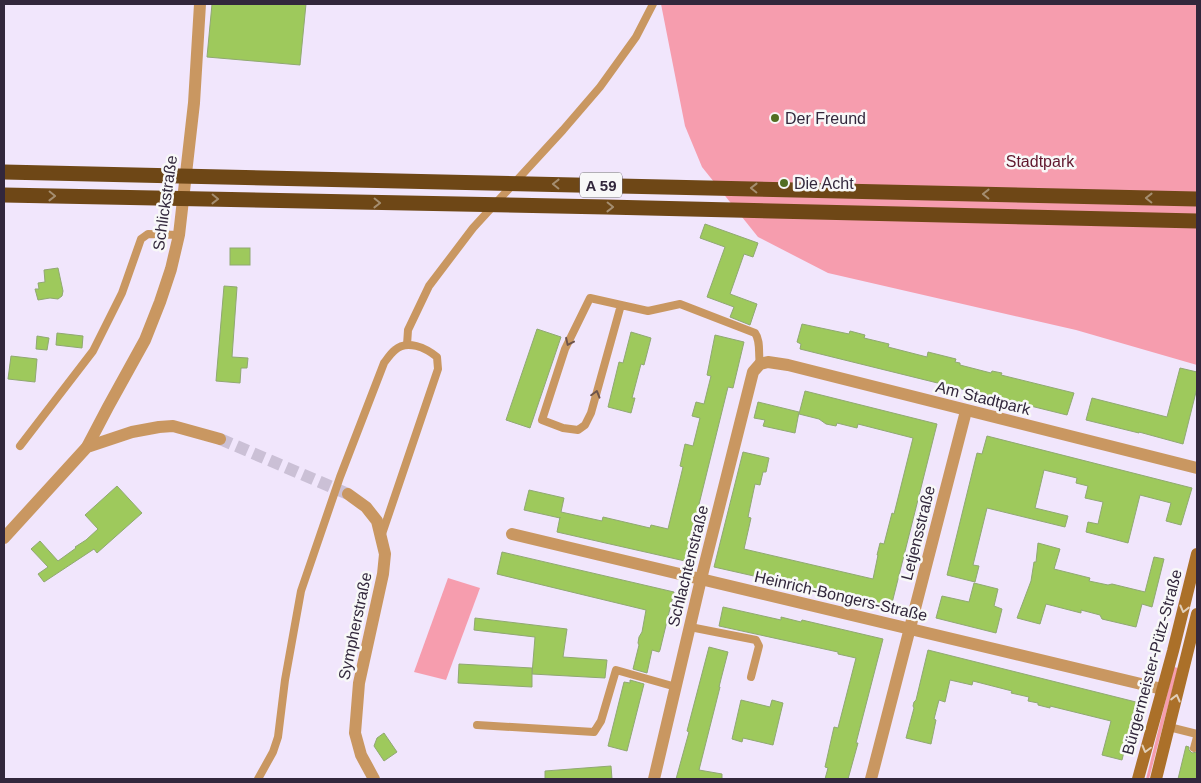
<svg xmlns="http://www.w3.org/2000/svg" width="1201" height="783" font-family="Helvetica,sans-serif">
<rect width="100%" height="100%" fill="#f1e6fc"/>
<g fill="#f69dae">
<path d="M661 4H1197V365L1076 330 828 273 758 237 702 167 685 126Z"/>
<path d="M448 578 480 588 446 680 414 672Z"/>
<path d="M1174 667 1178 668 1149 779H1146Z"/>
</g>
<g fill="#9ec95c" stroke="#90a872">
<path d="M212 4H306L300 65 207 57Z"/>
<path d="M705 224 758 243 753 257 744 254 730 294 757 304 750 325 730 317 734 307 707 297 725 247 700 238Z"/>
<rect x="230" y="248" width="20" height="17"/>
<path d="M58 268 63 291 62 296 58 299 50 298 38 300 35 289H39L38 283 45 282 44 270Z"/>
<path d="M224 286 237 287 232 357 248 358 247 368H241L240 383 216 381Z"/>
<path d="M802 324 849 334 850 331 865 335 864 338 889 344 888 347 927 357 928 352 956 359 955 362 960 363V365L991 373 992 371 1002 373 1001 375 1074 393 1067 415 800 349 801 344 797 342Z"/>
<path d="M537 329 561 337 530 428 506 420Z"/>
<path d="M631 332 651 338 644 365 641 364 632 398H635L631 413 608 407 619 362 623 363Z"/>
<path d="M57 333 83 336 82 348 56 345Z"/>
<path d="M715 335 744 342 733 388 728 387 685 561 557 532 560 517V518L524 510 529 490 564 498 561 512 602 521 603 517 650 528 651 525 668 529 683 467 680 466 685 444 693 446 700 418 692 416 696 402 704 404 711 376 707 375Z"/>
<path d="M37 336 49 338 47 350 36 349Z"/>
<path d="M11 356 37 359 35 382 8 379Z"/>
<path d="M1180 368 1197 372V388L1183 444 1139 432V433L1086 420 1092 398 1167 417Z"/>
<path d="M805 391 937 424 891 607 714 567 743 452 769 458 766 472H763L760 485 755 484 748 517 751 518 744 549 873 579 878 555H877L880 543 884 544 892 513 894 514 913 438 858 424 857 428 837 423 836 426 826 424 819 419 799 414Z"/>
<path d="M758 402 799 412 795 433 763 426 765 420 754 418Z"/>
<path d="M987 436 1192 488 1181 525 1166 521 1171 503 1140 495 1128 543 1086 532 1088 522 1098 524 1103 502 1085 498 1088 486 1076 483 1077 478 1044 470 1035 508 1068 516 1065 527 987 508 973 565 979 566 975 582 947 575 977 453 982 454Z"/>
<path d="M117 486 142 513 97 553 94 549 44 582 38 574 48 567 31 549 40 541 58 561 76 548 75 547 86 540 98 529 85 515Z"/>
<path d="M1038 543 1060 549 1054 569 1090 578 1089 581 1108 585 1112 584 1145 592 1154 557 1164 559 1152 607 1142 604 1136 627 1102 619 1100 615 1081 610V613L1046 604 1040 624 1017 618 1031 581 1034 562H1036Z"/>
<path d="M502 552 674 592 660 650 659 652 652 650 647 673 633 669 639 645 638 643 639 637 642 632 646 610 497 574Z"/>
<path d="M974 583 998 589 994 606 1002 609 996 633 936 618 942 596 969 602Z"/>
<path d="M723 607 781 620V617L801 622 802 620 883 639 856 743H858L848 779H825L828 768 825 767 834 727 838 728 856 658 838 654V652L719 626Z"/>
<path d="M475 618 567 629 563 657 607 660 605 678 532 674 535 637 474 630Z"/>
<path d="M709 647 728 652 721 679 719 687H720L699 770 722 774V779H676L689 732 687 731Z"/>
<path d="M928 650 1136 702 1122 760 1102 755 1111 721 1050 706V708L1038 705V703L1028 701 1029 697 1011 693 1012 691 973 681 972 685 950 680 945 702 939 700 934 719 936 720 931 744 906 738 914 708 913 706 914 702 916 700Z"/>
<path d="M459 664 532 668V687L458 683Z"/>
<path d="M630 680 644 684 627 751 608 746 624 682 630 683Z"/>
<path d="M741 700 770 707 772 700 783 703 773 745 743 738 742 742 732 739Z"/>
<path d="M384 733 397 752 384 761 374 746 377 738Z"/>
<path d="M1186 746 1189 747V750L1192 753 1197 752V779H1178Z"/>
<path d="M611 766 612 779H545V771Z"/>
</g>
<g fill="none" stroke-linecap="round" stroke-linejoin="round">
<path stroke="#cbc0d6" stroke-width="12" stroke-dasharray="12 6" stroke-linecap="butt" d="M220 439 348 494"/>
<g stroke="#c99761" stroke-width="8">
<path d="M621 305 591 413 585 425 578 430 563 428 542 420 565 349 590 298 648 311 680 304 755 333C761 341 758 354 760 364"/>
<path d="M407 345 408 330 429 286 473 228 563 130 600 87 636 37 653 4"/>
<path d="M20 446 93 351 122 293 141 239 148 234 179 235"/>
<path d="M690 627 756 640 759 646 751 677"/>
<path d="M477 725 594 732 601 721 616 670 676 687"/>
<path d="M1169 727 1197 734"/>
<path d="M1194 748 1197 737"/>
<path d="M258 779 273 752 278 737 285 680 301 591 340 477 384 363C387 359 391 353 395 350 407 339 426 348 437 357L438 369 382 534"/>
</g>
<g stroke="#c99761" stroke-width="12">
<path d="M87 447 108 407 145 340 160 302 171 269 179 235 194 103 200 4"/>
<path d="M512 534 1162 689"/>
<path d="M654 779 701 579 753 372 760 364 768 362 788 365 1197 468"/>
<path d="M871 779 966 411"/>
</g>
<g stroke="#c99761" stroke-width="12">
<path d="M348 494 366 507 377 521 385 554 383 574 359 683 355 733 361 755 374 779"/>
<path d="M4 538 87 447 132 432 159 427 173 426 220 439"/>
</g>
<g stroke="#ab7029" stroke-width="12">
<path d="M1138 779 1173 651 1197 554"/>
<path d="M1156 779 1197 614"/>
</g>
<g stroke="#6e4716" stroke-width="15">
<path d="M4 172 1197 199"/>
<path d="M4 195 606 207 1197 221"/>
</g>
</g>
<defs><path id="oneway-chevron" d="M-2-3.5L2.5 0L-2 3.5" fill="none" stroke-width="1.6" stroke-linecap="round" stroke-linejoin="round" transform="scale(1.25)"/></defs>
<g stroke="#a58e70">
<use href="#oneway-chevron" transform="translate(556 184) rotate(-179)"/>
<use href="#oneway-chevron" transform="translate(754 188) rotate(-179)"/>
<use href="#oneway-chevron" transform="translate(986 194) rotate(-179)"/>
<use href="#oneway-chevron" transform="translate(52 196) rotate(1)"/>
<use href="#oneway-chevron" transform="translate(1149 198) rotate(-179)"/>
<use href="#oneway-chevron" transform="translate(215 199) rotate(1)"/>
<use href="#oneway-chevron" transform="translate(377 203) rotate(1)"/>
<use href="#oneway-chevron" transform="translate(610 207) rotate(1)"/>
</g>
<g stroke="#6e544b">
<use href="#oneway-chevron" transform="translate(569 342) rotate(115)"/>
<use href="#oneway-chevron" transform="translate(596 394) rotate(-74)"/>
</g>
<g stroke="#e1cfba">
<use href="#oneway-chevron" transform="translate(1184 609) rotate(104)"/>
<use href="#oneway-chevron" transform="translate(1176 698) rotate(-76)"/>
<use href="#oneway-chevron" transform="translate(1146 749) rotate(105)"/>
</g>
<g fill="#526e22" stroke="#f8f8f8" stroke-width="2">
<circle cx="775" cy="118" r="5"/>
<circle cx="784" cy="183" r="5"/>
</g>
<g text-anchor="middle" dominant-baseline="central" stroke-width="5" stroke-linejoin="round" paint-order="stroke">
<rect fill="#f8f8f8" stroke="#6d6674" stroke-width="1" x="580" y="172.5" width="42" height="25" rx="4"/>
<g font-size="15" font-weight="bold" fill="#32273c">
<text x="601" y="185">A 59</text>
</g>
<g font-size="16" fill="#32273c" stroke="#f8f8f8" text-anchor="start">
<text x="785" y="118">Der Freund</text>
<text x="794" y="183">Die Acht</text>
</g>
<g font-size="16" fill="#60172d" stroke="#f8f8f8">
<text x="1040" y="161">Stadtpark</text>
</g>
<g font-size="16" fill="#32273c" stroke="#f8f8f8">
<text transform="translate(165 203) rotate(-82)">Schlickstraße</text>
<text transform="translate(983 398) rotate(14)">Am Stadtpark</text>
<text transform="translate(918 533) rotate(-76)">Letjensstraße</text>
<text transform="translate(688 566) rotate(-76)">Schlachtenstraße</text>
<text transform="translate(841 596) rotate(13)">Heinrich-Bongers-Straße</text>
<text transform="translate(355 626) rotate(-78)">Sympherstraße</text>
<text transform="translate(1152 662) rotate(-75)">Bürgermeister-Pütz-Straße</text>
</g>
</g>
<rect width="1201" height="783" fill="none" stroke="#32273c" stroke-width="10"/>
</svg>
